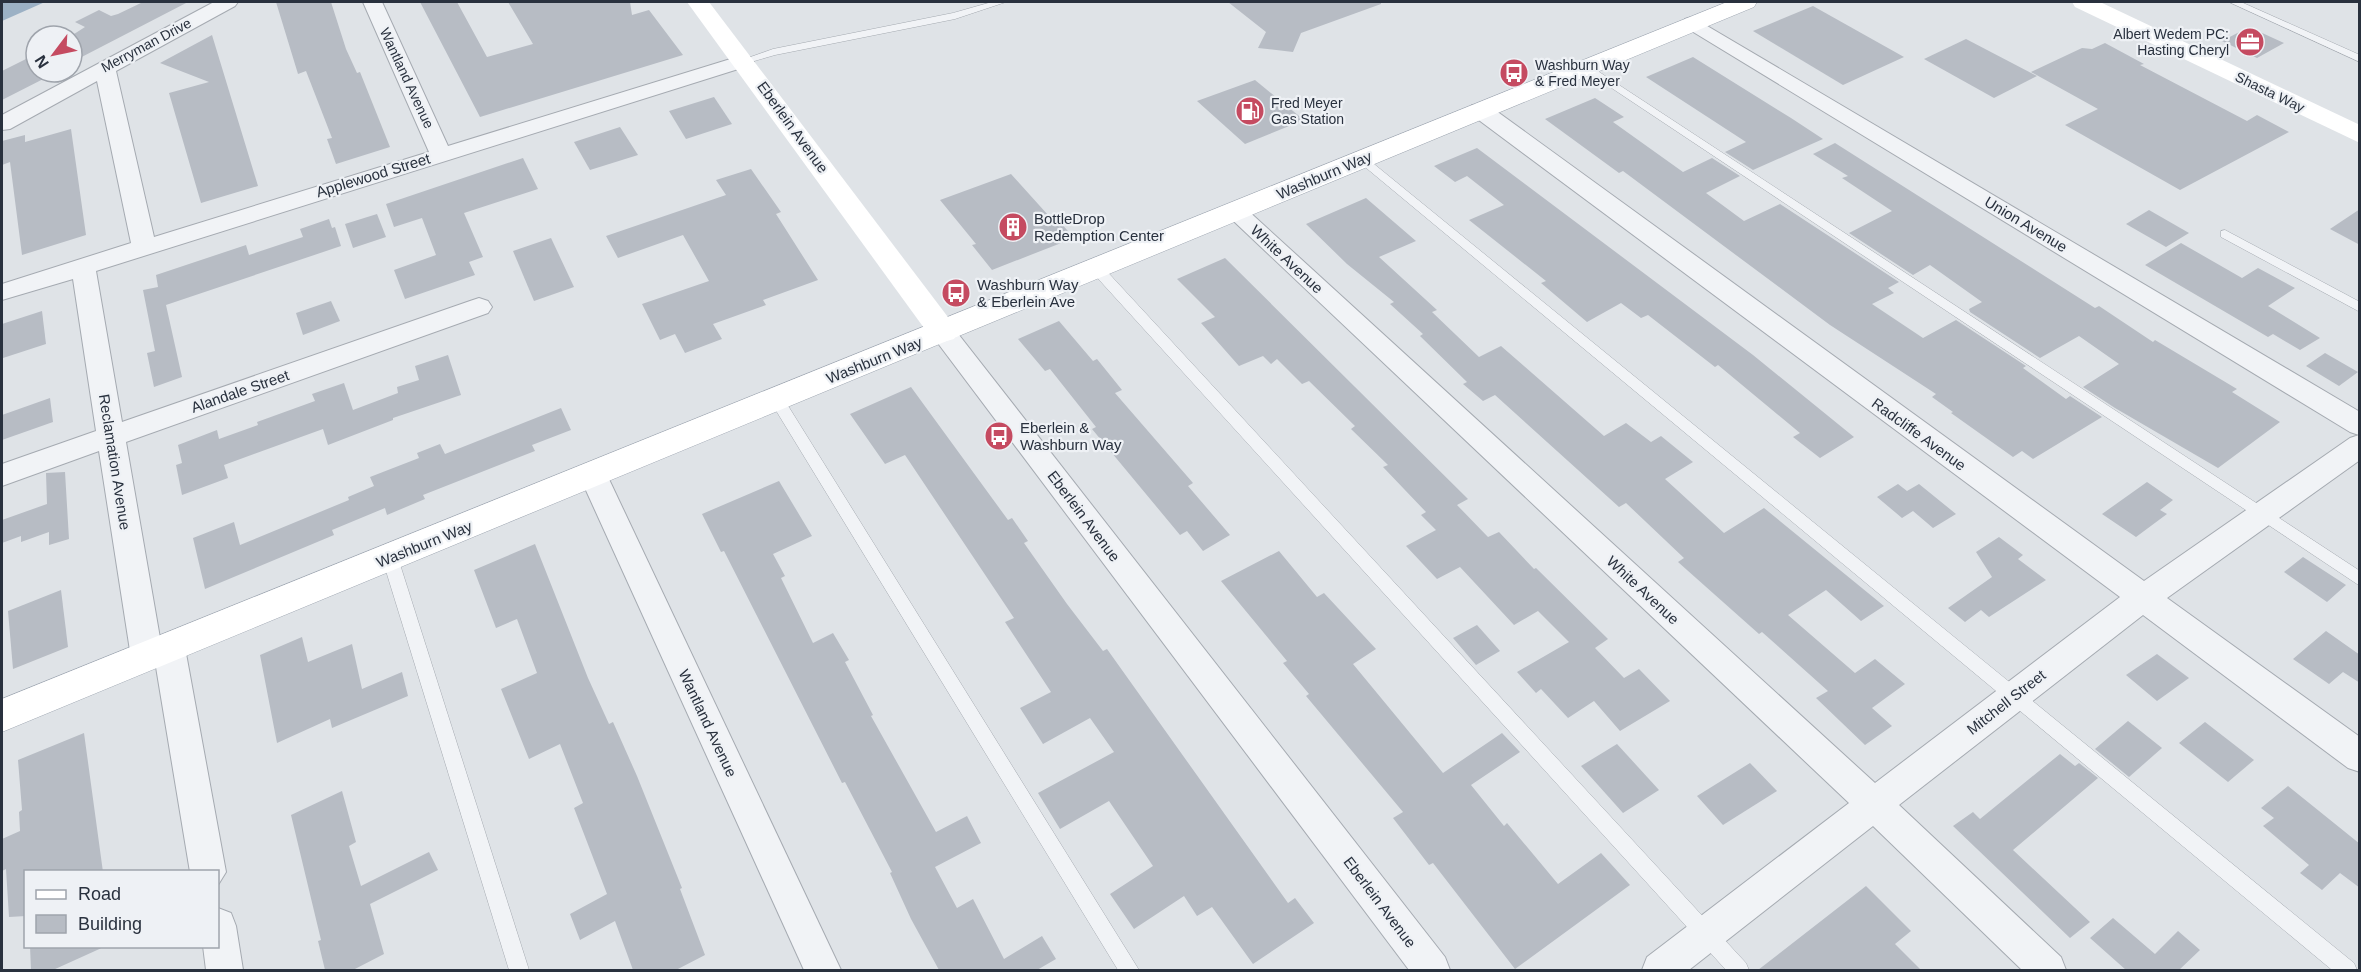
<svg xmlns="http://www.w3.org/2000/svg" width="2361" height="972" font-family="Helvetica,sans-serif">
<rect width="100%" height="100%" fill="#dfe3e7"/>
<path fill="#9cb1c5" d="M2 2H45L2 21Z"/>
<g fill="#b7bcc4">
<path d="M143 2H188L72 62 71 36 85 27 75 22 99 10 111 16 118 14Z"/>
<path d="M276 2H331L346 49 357 73 360 72 390 147 336 164 327 139 332 138 306 71 298 74Z"/>
<path d="M420 2H457L487 57 533 44 508 2H630L632 15 649 10 683 55 480 117Z"/>
<path d="M1228 2H1381V4L1301 33 1293 52 1258 48 1266 32Z"/>
<path d="M1813 6 1904 57 1843 85 1753 31Z"/>
<path d="M2249 27 2284 43 2257 58 2222 41Z"/>
<path d="M212 35 258 186 201 203 169 93 209 82 160 63Z"/>
<path d="M1966 39 2037 76 1994 98 1924 59Z"/>
<path d="M2105 43 2144 64 2140 65 2247 121 2257 115 2289 132 2180 190 2065 125 2098 109 2031 72 2082 48 2092 49Z"/>
<path d="M36 54V72H57L2 100V71Z"/>
<path d="M1693 57 1791 118 1823 139 1753 170 1725 152 1746 142 1646 77Z"/>
<path d="M1255 80 1304 120 1245 144 1197 101Z"/>
<path d="M714 97 732 124 686 139 669 111Z"/>
<path d="M1595 98 1624 117 1613 122 1683 172 1712 158 1740 176 1706 193 1744 221 1780 204 1899 282 1888 288 1894 293 1872 304 1923 338 1956 320 2026 366 2023 368 2066 399 2070 396 2102 417 2033 459 2022 451 2013 457 1951 413 1953 412 1932 397 1936 394 1830 325 1623 171 1619 173 1545 119Z"/>
<path d="M620 127 638 155 590 170 574 142Z"/>
<path d="M71 129 86 235 22 255 10 162 2 165V141L25 135V142Z"/>
<path d="M1835 143 2095 308 2099 306 2153 342 2155 340 2237 389 2232 392 2280 422 2218 468 2115 408 2083 387 2119 364 2079 336 2040 358 1970 312 1969 309 1982 302 1930 265 1913 275 1849 233 1892 211 1842 178 1848 176 1813 154Z"/>
<path d="M1477 148 1753 355 1854 437 1820 458 1793 437 1800 433 1718 365 1715 367 1648 315 1641 318 1621 303 1587 322 1541 283 1546 281 1469 220 1504 205 1467 176 1455 182 1434 166Z"/>
<path d="M523 158 538 189 464 213 483 257 469 262 475 275 405 299 394 270 436 255 422 218 394 227 386 204Z"/>
<path d="M751 169 781 212 776 214 818 280 763 300 766 305 713 324 722 339 685 353 675 334 660 340 642 304 709 281 683 235 618 258 606 236 726 195 716 180Z"/>
<path d="M1011 174 1048 215 1053 214 1074 238 992 270 972 245 976 244 940 200Z"/>
<path d="M1366 198 1416 241 1379 257 1437 310 1432 312 1479 357 1501 346 1604 436 1626 423 1651 442 1661 436 1693 462 1665 479 1724 533 1764 508 1884 606 1861 621 1826 590 1788 615 1855 673 1875 659 1905 684 1872 708 1892 726 1865 745 1816 698 1828 691 1762 632 1759 634 1678 562 1684 558 1626 503 1619 507 1495 395 1483 401 1463 384 1467 382 1420 336 1423 334 1390 304 1394 302 1347 264 1306 224Z"/>
<path d="M2360 209V245L2330 229Z"/>
<path d="M2149 210 2189 233 2166 247 2126 224Z"/>
<path d="M377 214 386 237 353 248 345 224Z"/>
<path d="M329 219 332 228 335 227 341 246 166 305 182 377 154 387 147 353 155 351 143 290 158 287 156 275 246 245 249 255 303 237 300 229Z"/>
<path d="M551 238 574 287 534 301 513 251Z"/>
<path d="M2181 243 2242 278 2258 268 2295 288 2268 306 2320 338 2300 350 2273 334 2268 337 2145 265Z"/>
<path d="M1225 258 1468 499 1457 505 1488 537 1499 532 1534 569 1536 568 1608 639 1595 648 1624 678 1639 669 1670 701 1620 731 1594 701 1568 718 1541 689 1536 693 1517 672 1569 642 1538 611 1514 625 1460 567 1437 579 1406 546 1436 530 1421 515 1426 512 1383 467 1388 465 1351 429 1355 426 1309 381 1302 384 1277 359 1271 364 1263 356 1239 366 1201 323 1215 317 1177 279Z"/>
<path d="M331 301 340 321 303 335 296 313Z"/>
<path d="M42 311 46 344 3 358 2 324Z"/>
<path d="M1059 321 1093 361 1097 359 1122 390 1115 393 1193 483 1188 486 1230 535 1203 551 1187 531 1180 535 1092 429 1096 427 1050 369 1045 371 1018 339Z"/>
<path d="M2325 353 2358 372 2339 386 2306 366Z"/>
<path d="M448 355 461 395 393 418V420L328 445 323 429 224 465 228 478 182 495 176 465 182 463 178 445 217 430 219 439 258 425 257 422 315 401 312 394 344 383 353 410 398 393 397 387 419 380 415 366Z"/>
<path d="M911 387 1008 520 1012 518 1028 541 1024 543 1067 604 1103 651 1107 649 1288 903 1295 898 1314 923 1253 964 1212 907 1197 916 1184 896 1134 929 1110 894 1153 866 1109 801 1060 829 1038 793 1114 752 1090 718 1043 744 1020 708 1051 692 1005 622 1014 618 905 455 885 464 850 414Z"/>
<path d="M50 398 53 422 2 440V415Z"/>
<path d="M561 408 571 430 532 445 535 451 423 495 425 499 387 515 385 508 332 530 334 535 205 589 193 538 234 522 240 545 349 500 348 497 374 486 370 477 419 458 417 453 440 444 445 454Z"/>
<path d="M65 472 69 539 49 545V532L21 542V536L2 543V520L47 504 46 473Z"/>
<path d="M779 481 812 536 773 554 785 576 781 578 813 643 833 633 849 660 845 662 873 715 871 716 936 832 967 816 981 843 935 867 957 908 973 899 1004 959 1042 936 1056 959 1037 970H939L911 919 890 873 892 872 845 782 842 783 724 551 721 552 702 514Z"/>
<path d="M2147 482 2173 500 2160 510 2167 514 2136 537 2102 514Z"/>
<path d="M1898 484 1907 491 1919 484 1956 514 1933 528 1913 511 1902 518 1877 497Z"/>
<path d="M1999 537 2023 555 2018 559 2046 580 1989 617 1981 610 1965 622 1948 608 1992 577 1976 552Z"/>
<path d="M535 544 588 678 609 724 613 722 637 776 682 888 680 889 705 955 676 970H633L615 921 580 940 570 914 607 894 574 808 583 803 560 744 529 759 501 689 537 673 517 619 496 628 474 570Z"/>
<path d="M1279 551 1317 597 1324 593 1376 649 1353 664 1443 773 1502 733 1520 752 1471 785 1504 826 1507 823 1558 884 1601 853 1630 885 1515 969 1433 863 1429 865 1393 818 1403 812 1306 696 1309 694 1283 663 1287 661 1221 581Z"/>
<path d="M2303 557 2346 585 2327 602 2284 572Z"/>
<path d="M61 590 68 647 13 669 8 611Z"/>
<path d="M1477 625 1500 651 1476 665 1453 638Z"/>
<path d="M2326 631 2360 655V683L2343 672 2329 684 2293 659Z"/>
<path d="M302 637 308 662 352 644 362 689 402 672 408 696 332 728 330 719 277 743 260 655Z"/>
<path d="M2157 654 2189 678 2157 701 2126 675Z"/>
<path d="M2128 721 2162 748 2129 777 2095 749Z"/>
<path d="M2205 722 2254 760 2228 782 2179 743Z"/>
<path d="M84 733 103 872H26V916L9 917 6 869 2 871V839L20 831 19 812 22 810 18 760Z"/>
<path d="M1617 744 1659 790 1623 813 1581 766Z"/>
<path d="M2060 754 2075 766 2079 763 2098 778 2013 850 2090 922 2070 938 1953 826 1973 812 1980 819Z"/>
<path d="M1750 763 1777 791 1723 825 1697 796Z"/>
<path d="M2288 786 2360 844V888L2340 873 2322 890 2300 873 2309 865 2263 826 2274 818 2261 808Z"/>
<path d="M342 791 356 842 349 846 361 886 429 852 438 870 370 904 384 954 353 970H325L318 941 321 940 291 815Z"/>
<path d="M1866 886 1911 931 1895 944 1921 970H1758Z"/>
<path d="M2113 918 2155 954 2178 931 2200 950 2179 970H2126L2090 938Z"/>
<path d="M30 946H106L53 970H31Z"/>
</g>
<g fill="none" stroke-linecap="round" stroke-linejoin="round">
<g stroke="#a5aab1" stroke-width="1">
<g id="lane">
<path d="M992 2H1006L955 19 775 55 744 64 739 61 773 49 953 13Z"/>
<path d="M2229 2H2241L2360 55V62Z"/>
<path d="M1587 64 2360 571V586L1583 69V65Z"/>
<path d="M1363 155 2354 963 2357 970H2332L1359 162V156Z"/>
<path d="M2225 230 2360 302V312L2221 237V231Z"/>
<path d="M1097 265 1102 266 1746 963 1749 970H1726L1092 272 1091 269 1092 266Z"/>
<path d="M777 395 782 396 1139 970H1118L772 404 770 400Z"/>
<path d="M390 552 396 554 398 558 529 970H509L382 558 384 554Z"/>
</g>
</g>
<g stroke="#a5aab1" stroke-width="2">
<g id="street">
<path d="M214 2H238L235 6 116 71 154 237 429 152 363 2H382L448 146 737 57H751L754 61 751 65 96 271 122 422 470 301 479 298 488 301 492 307 488 313 126 442 160 638 169 635 180 639 185 648 226 872 218 885V872H190L156 667 147 670 136 667 131 657 99 451 2 486V464L96 431 73 279 2 300V284L131 243 97 81 10 129 2 130V115Z"/>
<path d="M1692 17 2360 412V460L2167 598 2360 737V772L2348 768 2143 615 1899 805 2061 957 2066 970H2022L1873 826 1689 970H1642L1647 957 1849 803 1224 212 1228 207 1236 205 1244 207 1875 783 2120 597 1472 115 1469 110 1472 105H1488L2144 581 2350 438 2359 435 2350 432 1685 27 1682 23 1685 19Z"/>
<path d="M943 323 952 326 1445 957 1450 970H1409L934 338 930 332 934 326Z"/>
<path d="M593 464 603 467 607 475 841 970H804L579 475 583 467Z"/>
<path d="M218 908 231 913 236 926 243 970H206L203 946H218Z"/>
</g>
</g>
<g stroke="#9fa7b2" stroke-width="1">
<path id="primary" d="M1727 2H1757L1754 7 2 732V699Z"/>
</g>
<use href="#lane" fill="#f1f3f6" fill-rule="evenodd"/>
<use href="#street" fill="#f1f3f6" fill-rule="evenodd"/>
<g fill="#fff" fill-rule="evenodd">
<path d="M687 2H709L954 325 958 332 954 339 943 342 932 339Z"/>
<path d="M2072 2H2100L2360 125V143L2075 7Z"/>
</g>
<use href="#primary" fill="#fff" fill-rule="evenodd"/>
</g>
<defs>
<g id="office-disc" transform="scale(1.5)"><circle r="9.5" fill="#c54b61" stroke="#eef1f5"/><path d="M-6-3h4V-5.5h4V-3h4V5H-6ZM-1-4.5V-3h2v-1.5ZM-6 0V1H6V0Z" fill="#fff"/></g>
<g id="bus-disc" transform="scale(1.5)"><circle r="9.5" fill="#c54b61" stroke="#eef1f5"/><path d="M-5-6H5V4H4V6H2V4H-2V6H-4V4H-5ZM-3.5-4V0h7V-4ZM-3.5 1.2v1.5H-2V1.2ZM2 1.2v1.5H3.5V1.2Z" fill="#fff"/></g>
<g id="fuel-disc" transform="scale(1.5)"><circle r="9.5" fill="#c54b61" stroke="#eef1f5"/><path d="M-5.5-6h7V0h2V4h1.3V-2.5L3-4.5l.8-.8L6-3V5H2.5V1h-1V6h-7ZM-4.2-4.7v3.2H.2V-4.7Z" fill="#fff"/></g>
<g id="building-disc" transform="scale(1.5)"><circle r="9.5" fill="#c54b61" stroke="#eef1f5"/><path d="M-4-6H4V6H1V3H-1V6H-4ZM-2.5-4.3h1.7v1.8h-1.7ZM.8-4.3h1.7v1.8H.8ZM-2.5-1h1.7V.8h-1.7ZM.8-1h1.7V.8H.8Z" fill="#fff"/></g>
</defs>
<g fill-rule="evenodd">
<use href="#office-disc" x="2250" y="42"/>
<use href="#bus-disc" x="1514" y="73"/>
<use href="#fuel-disc" x="1250" y="111"/>
<use href="#building-disc" x="1013" y="227"/>
<use href="#bus-disc" x="956" y="293"/>
<use href="#bus-disc" x="999" y="436"/>
</g>
<g text-anchor="middle" dominant-baseline="central" stroke-width="4.5" stroke-linejoin="round" paint-order="stroke">
<g font-size="14" fill="#29313e" stroke="#eef1f5" text-anchor="start">
<text x="2229" y="34" text-anchor="end">Albert Wedem PC:<tspan x="2229" dy="16">Hasting Cheryl</tspan></text>
<text x="1535" y="65">Washburn Way<tspan x="1535" dy="16">&amp; Fred Meyer</tspan></text>
<text x="1271" y="103">Fred Meyer<tspan x="1271" dy="16">Gas Station</tspan></text>
</g>
<g font-size="14" fill="#29313e" stroke="#eef1f5">
<text transform="translate(146 45) rotate(-28)">Merryman Drive</text>
<text transform="translate(407 78) rotate(65)">Wantland Avenue</text>
<text transform="translate(2270 92) rotate(26)">Shasta Way</text>
</g>
<g font-size="15" fill="#29313e" stroke="#eef1f5">
<text transform="translate(793 127) rotate(54)">Eberlein Avenue</text>
<text transform="translate(373 175) rotate(-17)">Applewood Street</text>
<text transform="translate(1324 175) rotate(-23)">Washburn Way</text>
<text transform="translate(2026 224) rotate(31)">Union Avenue</text>
<text transform="translate(1287 259) rotate(43)">White Avenue</text>
<text transform="translate(874 360) rotate(-22)">Washburn Way</text>
<text transform="translate(240 391) rotate(-19)">Alandale Street</text>
<text transform="translate(1919 434) rotate(36)">Radcliffe Avenue</text>
<text transform="translate(115 462) rotate(81)">Reclamation Avenue</text>
<text transform="translate(1084 516) rotate(53)">Eberlein Avenue</text>
<text transform="translate(424 544) rotate(-22)">Washburn Way</text>
<text transform="translate(1643 590) rotate(43)">White Avenue</text>
<text transform="translate(2006 702) rotate(-38)">Mitchell Street</text>
<text transform="translate(708 723) rotate(65)">Wantland Avenue</text>
<text transform="translate(1380 902) rotate(53)">Eberlein Avenue</text>
</g>
<g font-size="15" fill="#29313e" stroke="#eef1f5" text-anchor="start">
<text x="1034" y="218">BottleDrop<tspan x="1034" dy="17">Redemption Center</tspan></text>
<text x="977" y="284">Washburn Way<tspan x="977" dy="17">&amp; Eberlein Ave</tspan></text>
<text x="1020" y="427">Eberlein &amp;<tspan x="1020" dy="17">Washburn Way</tspan></text>
</g>
</g>
<rect width="2361" height="972" fill="none" stroke="#29313e" stroke-width="6"/>
<rect x="24" y="870" width="195" height="78" fill="#eef1f5" stroke="#9fa4ac" stroke-width="1.5"/>
<rect x="36" y="890" width="30" height="9" fill="#ffffff" stroke="#9fa4ac" stroke-width="1.5"/>
<text x="78" y="900" font-size="18" fill="#29313e">Road</text>
<rect x="36" y="915" width="30" height="18" fill="#b7bcc4" stroke="#9fa4ac" stroke-width="1.5"/>
<text x="78" y="930" font-size="18" fill="#29313e">Building</text>
<g transform="translate(54 54) rotate(238)"><circle r="28" fill="#eef1f5" stroke="#9fa4ac" stroke-width="1.5"/>
<path d="M0-4.5L10 22L0 15L-10 22Z" fill="#c54b61"/>
<text y="-9" font-size="16" font-weight="bold" text-anchor="middle" fill="#29313e">N</text>
</g>
</svg>
